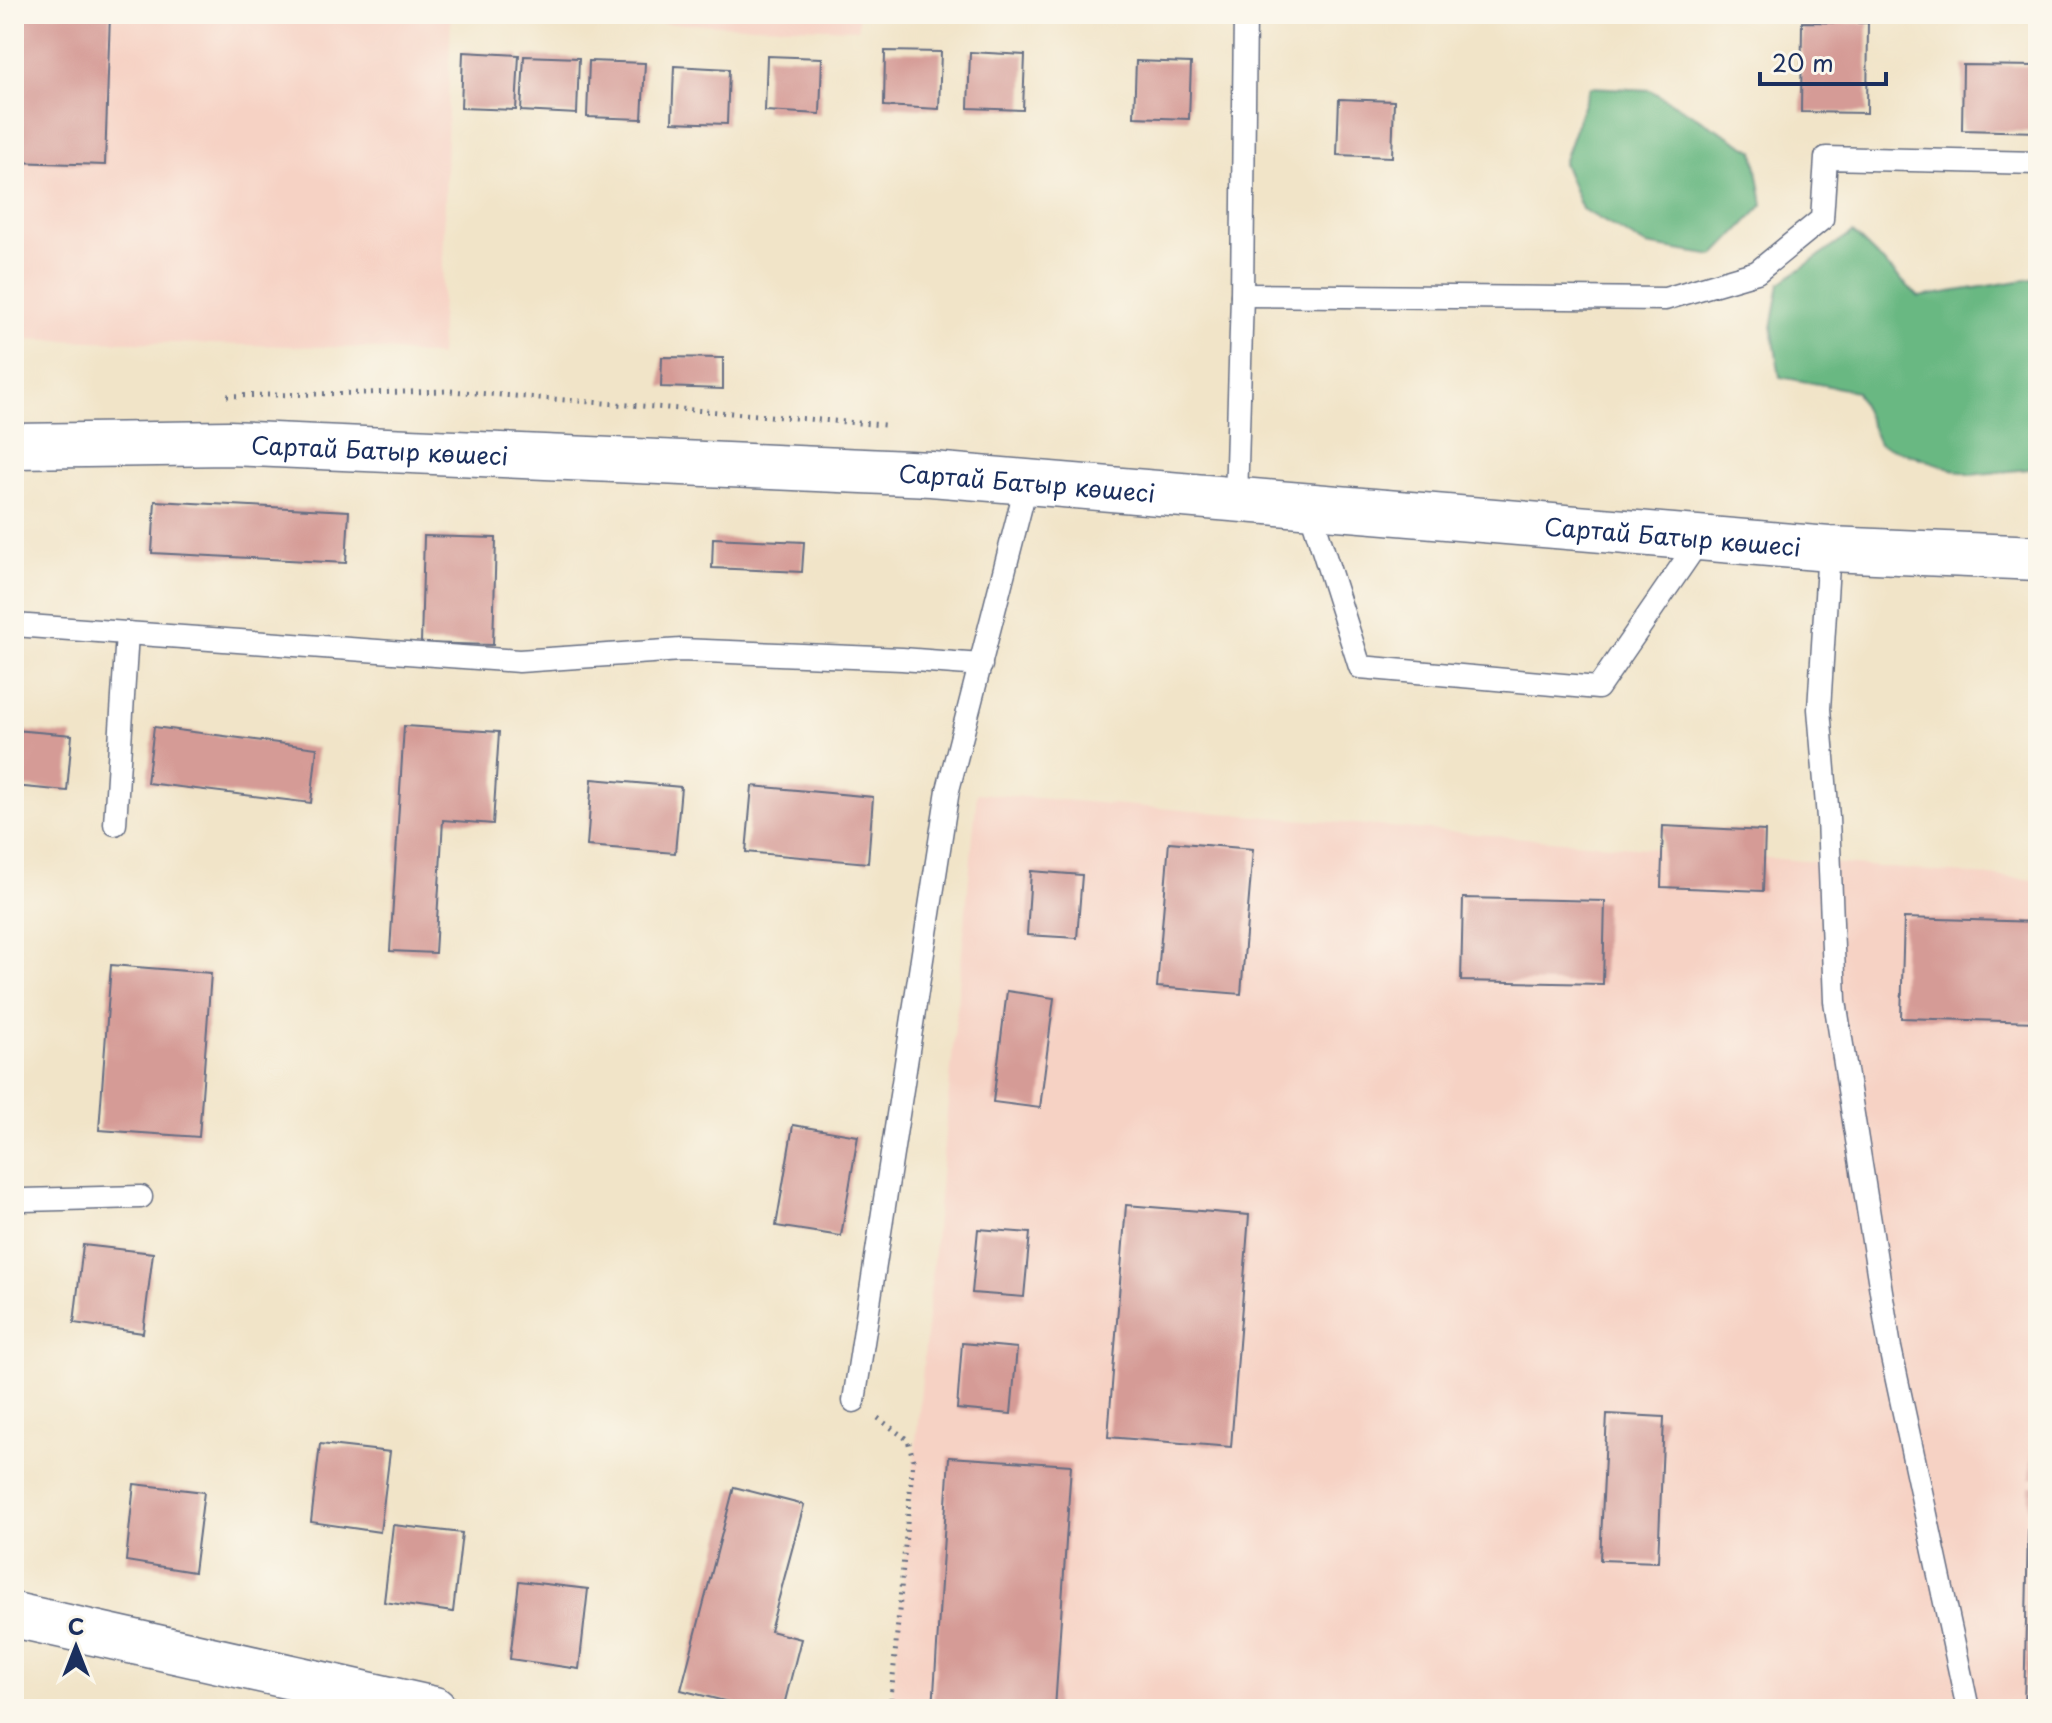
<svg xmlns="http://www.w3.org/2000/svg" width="2052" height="1723" font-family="'Playpen Sans',sans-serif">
<rect width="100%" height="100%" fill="#fbf7ec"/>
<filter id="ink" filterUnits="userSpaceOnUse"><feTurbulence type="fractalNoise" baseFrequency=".0125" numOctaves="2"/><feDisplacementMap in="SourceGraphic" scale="16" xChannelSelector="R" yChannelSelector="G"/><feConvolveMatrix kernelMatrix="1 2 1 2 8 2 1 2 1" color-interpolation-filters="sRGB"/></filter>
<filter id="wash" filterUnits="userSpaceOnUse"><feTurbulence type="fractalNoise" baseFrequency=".006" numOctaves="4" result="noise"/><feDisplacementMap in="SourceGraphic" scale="32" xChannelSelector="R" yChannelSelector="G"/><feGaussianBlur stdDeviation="1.8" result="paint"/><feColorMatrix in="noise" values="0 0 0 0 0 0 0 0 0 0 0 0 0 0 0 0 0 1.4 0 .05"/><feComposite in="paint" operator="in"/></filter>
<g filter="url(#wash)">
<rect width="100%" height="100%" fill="#f1e4c8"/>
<g fill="#f6d2c4">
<path d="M14 14H858V29L451 17 440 356 368 348 14 339Z"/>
<path d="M977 793 2038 880V1709H891Z"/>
</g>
<g fill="#69b882" stroke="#427470" stroke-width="2">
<path d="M1590 87 1650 90 1754 151 1763 205 1714 256 1646 245 1582 209 1563 163Z"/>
<path d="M1853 233 1919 297 2038 278V468L1970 475 1879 444 1856 391 1780 377 1772 328 1780 283Z"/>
</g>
<g id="blocks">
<g fill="#d59b96">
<path d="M14 14H110L105 165 14 162Z"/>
<path d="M1802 22 1868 23 1867 113 1801 112Z"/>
<path d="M885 51 941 52 939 109 884 106Z"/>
<path d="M463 52 519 55 516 110 461 108Z"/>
<path d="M970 52 1025 55 1023 110 968 108Z"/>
<path d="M524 56 579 58 577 114 521 111Z"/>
<path d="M767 56 822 58 820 114 765 111Z"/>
<path d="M589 61 645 63 642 119 587 117Z"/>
<path d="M1136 61 1191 63 1189 119 1134 117Z"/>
<path d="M1963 65 2038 66V132L1962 130Z"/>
<path d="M674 66 729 69 727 124 672 122Z"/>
<path d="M1339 99 1394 101 1392 157 1337 155Z"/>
<path d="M662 357 723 358V389L661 387Z"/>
<path d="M155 501 349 511 346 563 152 553Z"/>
<path d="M424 536 496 538 493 645 421 643Z"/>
<path d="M713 538 804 542 802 572 712 568Z"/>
<path d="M404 726 499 732 493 824 443 820 435 953 390 951Z"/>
<path d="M154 727 317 748 311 803 147 783Z"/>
<path d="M14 730 72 735 67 791 14 786Z"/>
<path d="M592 779 681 787 675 853 587 846Z"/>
<path d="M752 786 873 797 868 863 746 852Z"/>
<path d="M1663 826 1765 831 1763 891 1661 887Z"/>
<path d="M1169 842 1253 849 1241 994 1157 987Z"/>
<path d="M1031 871 1082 875 1077 938 1027 935Z"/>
<path d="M1463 898 1605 901 1603 984 1461 981Z"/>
<path d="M1904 918 2038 922V1022L1901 1018Z"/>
<path d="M111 965 211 973 199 1137 99 1130Z"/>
<path d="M1007 991 1054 998 1040 1108 993 1102Z"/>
<path d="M793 1125 858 1136 841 1236 776 1226Z"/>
<path d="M1126 1205 1249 1215 1231 1447 1108 1437Z"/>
<path d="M978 1229 1030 1233 1024 1297 972 1293Z"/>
<path d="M83 1245 153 1253 143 1333 74 1323Z"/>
<path d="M962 1343 1017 1348 1011 1414 957 1409Z"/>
<path d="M2036 1388H2038V1479L2030 1478Z"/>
<path d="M1607 1414 1664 1417 1658 1562 1600 1560Z"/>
<path d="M320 1444 390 1452 380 1532 311 1522Z"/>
<path d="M949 1457 1071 1465 1055 1709H933Z"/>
<path d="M134 1484 204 1492 194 1572 126 1561Z"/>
<path d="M2029 1486H2038V1709H2024Z"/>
<path d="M734 1487 804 1505 770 1631 801 1639 783 1709H756L681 1690Z"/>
<path d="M393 1525 462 1533 453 1612 384 1602Z"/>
<path d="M519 1581 588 1589 579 1669 510 1659Z"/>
</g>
</g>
</g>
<g filter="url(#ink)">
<use href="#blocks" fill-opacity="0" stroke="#666e83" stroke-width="2"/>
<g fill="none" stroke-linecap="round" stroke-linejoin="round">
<g stroke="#666e83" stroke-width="25">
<g id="lane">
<path d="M1242 295 1665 299 1757 272 1822 219 1826 158 2038 163"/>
<path d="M1236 500 1242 295 1245 14"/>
<path d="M1309 506 1360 667 1598 688 1701 538"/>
<path d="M1829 549 1819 709 1828 818 1835 1001 1890 1348 1968 1709"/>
<path d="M14 625 519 661 681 650 902 659 981 665"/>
<path d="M115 824 127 633"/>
<path d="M14 1202 23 1200 141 1197"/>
<path d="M854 1401 948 790 1027 482"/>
</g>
</g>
<g stroke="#666e83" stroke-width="47">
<path id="street" d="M14 1615 434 1709"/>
</g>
<g stroke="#666e83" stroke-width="47">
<g id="highway">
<path id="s1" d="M14 446 229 443 931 474 1829 549 2038 558"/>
</g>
</g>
<g stroke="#666e83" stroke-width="5" stroke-dasharray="2 6" stroke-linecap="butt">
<path d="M227 396 450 391 884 425"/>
<path d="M878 1418 908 1440 913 1459 890 1709"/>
</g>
<use href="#lane" stroke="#fff" stroke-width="22"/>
<use href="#street" stroke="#fff" stroke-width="44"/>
<use href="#highway" stroke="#fff" stroke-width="44"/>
</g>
</g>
<g text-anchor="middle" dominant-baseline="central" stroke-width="6" stroke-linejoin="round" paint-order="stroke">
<g font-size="24" fill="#1b2f5e" stroke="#fbf7ec">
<text stroke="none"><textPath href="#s1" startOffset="366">Сартай Батыр көшесі</textPath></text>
<text stroke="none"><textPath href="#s1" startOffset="1014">Сартай Батыр көшесі</textPath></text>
<text stroke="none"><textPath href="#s1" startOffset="1662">Сартай Батыр көшесі</textPath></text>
</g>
</g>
<rect width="2052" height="1723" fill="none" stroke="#fbf7ec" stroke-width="48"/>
<g transform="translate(76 1647)" stroke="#fbf7ec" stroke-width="6" paint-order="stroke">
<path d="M0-6L14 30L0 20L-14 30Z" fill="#1b2f5e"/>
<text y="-12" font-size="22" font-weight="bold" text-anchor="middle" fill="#1b2f5e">С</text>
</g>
<path d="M1760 72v12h126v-12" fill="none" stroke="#1b2f5e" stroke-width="4"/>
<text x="1772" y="72" font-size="24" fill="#1b2f5e" stroke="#fbf7ec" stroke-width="6" paint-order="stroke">20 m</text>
</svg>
